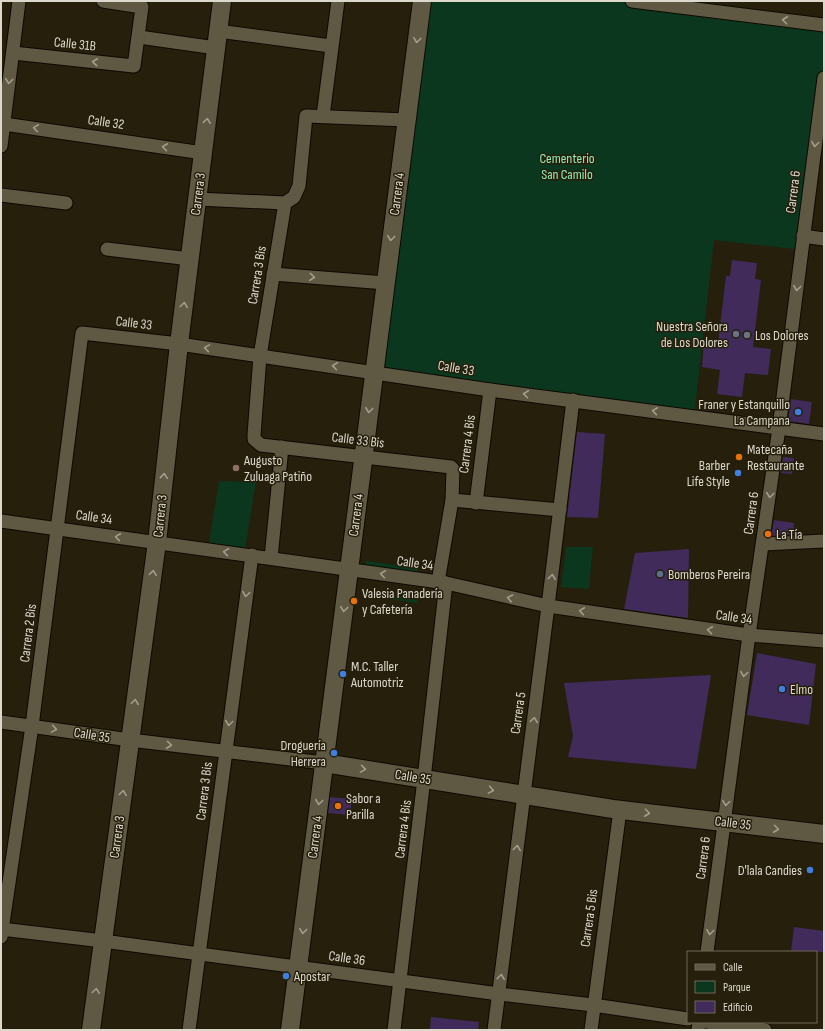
<svg xmlns="http://www.w3.org/2000/svg" width="825" height="1031" font-family="'Sofia Sans Condensed',sans-serif">
<rect width="100%" height="100%" fill="#251f0c"/>
<g fill="#0b371f">
<path d="M422 1H632L824 25V78L802 250 714 240 694 417 374 372Z"/>
<path d="M219 481 256 482 245 549 209 543Z"/>
<path d="M566 547H593L589 589 561 587Z"/>
<path d="M366 561 418 568V573L366 566Z"/>
<path d="M366 590 418 598 417 603 365 596Z"/>
</g>
<g fill="#402b5b">
<path d="M732 260 757 263 755 279 761 280 753 347 771 349 768 375 745 373 742 397 717 394 720 370 702 367 704 341 718 343 726 276H730Z"/>
<path d="M791 399 812 402 809 424 788 421Z"/>
<path d="M577 432 605 434 598 518 567 517Z"/>
<path d="M783 457 794 458 792 474 781 473Z"/>
<path d="M774 520 794 523 793 535 771 536Z"/>
<path d="M689 549 688 618 624 609 635 553Z"/>
<path d="M757 653 816 664 809 725 747 715Z"/>
<path d="M711 675 696 769 568 757 573 736 564 683Z"/>
<path d="M330 797 352 799 350 815 328 813Z"/>
<path d="M794 927 824 931V952H791Z"/>
<path d="M431 1017 479 1022 478 1030H430Z"/>
</g>
<g fill="none" stroke-linecap="round" stroke-linejoin="round">
<g stroke="#0e0900" stroke-width="15">
<g id="street">
<path d="M632 1 824 25"/>
<path d="M218 31 331 46"/>
<path d="M139 37 216 48"/>
<path d="M13 53 134 66 142 7 103 1"/>
<path d="M323 116 338 1"/>
<path d="M407 120 306 116 299 186 294 197 285 203 260 356 254 435V439L261 445 451 467 453 469 452 500 438 582"/>
<path d="M4 124 203 153"/>
<path d="M1 146 19 1"/>
<path d="M1 195 66 203"/>
<path d="M197 199 285 203"/>
<path d="M803 236 824 239"/>
<path d="M107 249 190 259"/>
<path d="M273 274 386 283"/>
<path d="M452 500 560 510"/>
<path d="M476 503 490 390"/>
<path d="M1 521 446 583 548 606 749 635 824 641"/>
<path d="M763 544 824 541"/>
<path d="M271 558 282 447"/>
<path d="M1 722 130 740 324 763"/>
<path d="M1 929 103 941 499 994 593 1005 688 1019"/>
<path d="M1 937 32 726 82 333 179 344 490 390 824 434"/>
<path d="M707 952 749 635 779 428 824 78"/>
<path d="M707 1022 765 1030"/>
<path d="M189 1030 252 555"/>
<path d="M394 1030 424 779 446 583"/>
<path d="M494 1030 548 606 573 400"/>
<path d="M591 1030 620 810"/>
<path d="M698 1030 699 1022"/>
</g>
</g>
<g stroke="#0e0900" stroke-width="20">
<g id="secondary">
<path d="M324 763 613 809 824 834"/>
<path d="M91 1030 157 542 179 344 222 1"/>
<path d="M290 1030 422 1"/>
</g>
</g>
<use href="#street" stroke="#5f5843" stroke-width="13"/>
<use href="#secondary" stroke="#5f5843" stroke-width="18"/>
</g>
<defs><path id="oneway-chevron" d="M-2-3.5L2.5 0L-2 3.5" fill="none" stroke-width="1.6" stroke-linecap="round" stroke-linejoin="round"/></defs>
<g stroke="#a49e8e">
<use href="#oneway-chevron" transform="translate(785 20) rotate(-173)"/>
<use href="#oneway-chevron" transform="translate(417 40) rotate(97)"/>
<use href="#oneway-chevron" transform="translate(95 62) rotate(-174)"/>
<use href="#oneway-chevron" transform="translate(9 81) rotate(97)"/>
<use href="#oneway-chevron" transform="translate(207 121) rotate(-83)"/>
<use href="#oneway-chevron" transform="translate(36 128) rotate(-172)"/>
<use href="#oneway-chevron" transform="translate(815 144) rotate(97)"/>
<use href="#oneway-chevron" transform="translate(165 147) rotate(-172)"/>
<use href="#oneway-chevron" transform="translate(391 238) rotate(97)"/>
<use href="#oneway-chevron" transform="translate(312 277) rotate(5)"/>
<use href="#oneway-chevron" transform="translate(797 288) rotate(97)"/>
<use href="#oneway-chevron" transform="translate(184 305) rotate(-83)"/>
<use href="#oneway-chevron" transform="translate(207 348) rotate(-171)"/>
<use href="#oneway-chevron" transform="translate(335 366) rotate(-172)"/>
<use href="#oneway-chevron" transform="translate(526 394) rotate(-173)"/>
<use href="#oneway-chevron" transform="translate(369 410) rotate(97)"/>
<use href="#oneway-chevron" transform="translate(655 411) rotate(-172)"/>
<use href="#oneway-chevron" transform="translate(164 476) rotate(-84)"/>
<use href="#oneway-chevron" transform="translate(770 495) rotate(98)"/>
<use href="#oneway-chevron" transform="translate(118 537) rotate(-172)"/>
<use href="#oneway-chevron" transform="translate(226 552) rotate(-172)"/>
<use href="#oneway-chevron" transform="translate(153 573) rotate(-82)"/>
<use href="#oneway-chevron" transform="translate(383 574) rotate(-172)"/>
<use href="#oneway-chevron" transform="translate(552 577) rotate(-83)"/>
<use href="#oneway-chevron" transform="translate(246 594) rotate(98)"/>
<use href="#oneway-chevron" transform="translate(510 598) rotate(-167)"/>
<use href="#oneway-chevron" transform="translate(344 609) rotate(97)"/>
<use href="#oneway-chevron" transform="translate(582 611) rotate(-172)"/>
<use href="#oneway-chevron" transform="translate(710 630) rotate(-172)"/>
<use href="#oneway-chevron" transform="translate(744 674) rotate(98)"/>
<use href="#oneway-chevron" transform="translate(135 702) rotate(-82)"/>
<use href="#oneway-chevron" transform="translate(534 720) rotate(-82)"/>
<use href="#oneway-chevron" transform="translate(229 723) rotate(98)"/>
<use href="#oneway-chevron" transform="translate(54 729) rotate(9)"/>
<use href="#oneway-chevron" transform="translate(169 745) rotate(7)"/>
<use href="#oneway-chevron" transform="translate(363 769) rotate(9)"/>
<use href="#oneway-chevron" transform="translate(491 790) rotate(10)"/>
<use href="#oneway-chevron" transform="translate(123 793) rotate(-82)"/>
<use href="#oneway-chevron" transform="translate(319 802) rotate(97)"/>
<use href="#oneway-chevron" transform="translate(726 803) rotate(98)"/>
<use href="#oneway-chevron" transform="translate(647 813) rotate(7)"/>
<use href="#oneway-chevron" transform="translate(776 829) rotate(7)"/>
<use href="#oneway-chevron" transform="translate(517 848) rotate(-83)"/>
<use href="#oneway-chevron" transform="translate(303 931) rotate(97)"/>
<use href="#oneway-chevron" transform="translate(710 932) rotate(97)"/>
<use href="#oneway-chevron" transform="translate(501 977) rotate(-83)"/>
<use href="#oneway-chevron" transform="translate(96 991) rotate(-83)"/>
</g>
<g fill="#6b7280" stroke="#251f0c" stroke-width="1.5">
<circle cx="736" cy="334" r="4"/>
<circle cx="747" cy="335" r="4"/>
</g>
<g fill="#3f7fe0" stroke="#251f0c" stroke-width="1.5">
<circle cx="798" cy="412" r="4"/>
<circle cx="738" cy="473" r="4"/>
<circle cx="343" cy="674" r="4"/>
<circle cx="782" cy="689" r="4"/>
<circle cx="334" cy="753" r="4"/>
<circle cx="810" cy="870" r="4"/>
<circle cx="286" cy="976" r="4"/>
</g>
<g fill="#e8710a" stroke="#251f0c" stroke-width="1.5">
<circle cx="739" cy="457" r="4"/>
<circle cx="768" cy="534" r="4"/>
<circle cx="354" cy="601" r="4"/>
<circle cx="338" cy="806" r="4"/>
</g>
<circle fill="#8d6e63" stroke="#251f0c" stroke-width="1.5" cx="236" cy="468" r="4"/>
<circle fill="#5c6f8a" stroke="#251f0c" stroke-width="1.5" cx="660" cy="574" r="4"/>
<g text-anchor="middle" dominant-baseline="central" stroke-width="3" stroke-linejoin="round" paint-order="stroke">
<g font-size="14" fill="#dcd8cc" stroke="#251f0c">
<text transform="translate(75 44) rotate(6)">Calle 31B</text>
<text transform="translate(106 122) rotate(8)">Calle 32</text>
<text transform="translate(793 192) rotate(-83)">Carrera 6</text>
<text transform="translate(198 194) rotate(-83)">Carrera 3</text>
<text transform="translate(397 194) rotate(-83)">Carrera 4</text>
<text transform="translate(257 275) rotate(-81)">Carrera 3 Bis</text>
<text transform="translate(134 323) rotate(7)">Calle 33</text>
<text transform="translate(456 368) rotate(9)">Calle 33</text>
<text transform="translate(358 440) rotate(7)">Calle 33 Bis</text>
<text transform="translate(467 444) rotate(-83)">Carrera 4 Bis</text>
<text transform="translate(751 513) rotate(-82)">Carrera 6</text>
<text transform="translate(356 515) rotate(-83)">Carrera 4</text>
<text transform="translate(160 516) rotate(-84)">Carrera 3</text>
<text transform="translate(94 517) rotate(8)">Calle 34</text>
<text transform="translate(415 563) rotate(8)">Calle 34</text>
<text transform="translate(734 617) rotate(8)">Calle 34</text>
<text transform="translate(28 633) rotate(-83)">Carrera 2 Bis</text>
<text transform="translate(518 713) rotate(-82)">Carrera 5</text>
<text transform="translate(92 735) rotate(9)">Calle 35</text>
<text transform="translate(413 777) rotate(9)">Calle 35</text>
<text transform="translate(204 791) rotate(-83)">Carrera 3 Bis</text>
<text transform="translate(733 823) rotate(7)">Calle 35</text>
<text transform="translate(403 829) rotate(-83)">Carrera 4 Bis</text>
<text transform="translate(117 837) rotate(-82)">Carrera 3</text>
<text transform="translate(315 837) rotate(-83)">Carrera 4</text>
<text transform="translate(703 858) rotate(-83)">Carrera 6</text>
<text transform="translate(589 918) rotate(-82)">Carrera 5 Bis</text>
<text transform="translate(347 958) rotate(8)">Calle 36</text>
</g>
<g font-size="14" fill="#93eab3" stroke="#251f0c">
<text x="567" y="158">Cementerio<tspan x="567" dy="16">San Camilo</tspan></text>
</g>
<g font-size="14" fill="#dcd8cc" stroke="#251f0c" text-anchor="start">
<text x="728" y="326" text-anchor="end">Nuestra Señora<tspan x="728" dy="16">de Los Dolores</tspan></text>
<text x="755" y="335">Los Dolores</text>
<text x="790" y="404" text-anchor="end">Franer y Estanquillo<tspan x="790" dy="16">La Campana</tspan></text>
<text x="747" y="449">Matecaña<tspan x="747" dy="16">Restaurante</tspan></text>
<text x="244" y="460">Augusto<tspan x="244" dy="16">Zuluaga Patiño</tspan></text>
<text x="730" y="465" text-anchor="end">Barber<tspan x="730" dy="16">Life Style</tspan></text>
<text x="776" y="534">La Tía</text>
<text x="668" y="574">Bomberos Pereira</text>
<text x="362" y="593">Valesia Panadería<tspan x="362" dy="16">y Cafetería</tspan></text>
<text x="351" y="666">M.C. Taller<tspan x="351" dy="16">Automotriz</tspan></text>
<text x="790" y="689">Elmo</text>
<text x="326" y="745" text-anchor="end">Droguería<tspan x="326" dy="16">Herrera</tspan></text>
<text x="346" y="798">Sabor a<tspan x="346" dy="16">Parilla</tspan></text>
<text x="802" y="870" text-anchor="end">D'lala Candies</text>
<text x="294" y="976">Apostar</text>
</g>
</g>
<rect width="825" height="1031" fill="none" stroke="#dcd8cc" stroke-width="4"/>
<rect x="687" y="951" width="130" height="72" fill="#251f0c" stroke="#6e6959"/>
<rect x="695" y="964" width="20" height="6" fill="#5f5843" stroke="#6e6959"/>
<text x="723" y="971" font-size="12" fill="#dcd8cc">Calle</text>
<rect x="695" y="981" width="20" height="12" fill="#0b371f" stroke="#6e6959"/>
<text x="723" y="991" font-size="12" fill="#dcd8cc">Parque</text>
<rect x="695" y="1001" width="20" height="12" fill="#402b5b" stroke="#6e6959"/>
<text x="723" y="1011" font-size="12" fill="#dcd8cc">Edificio</text>
</svg>
